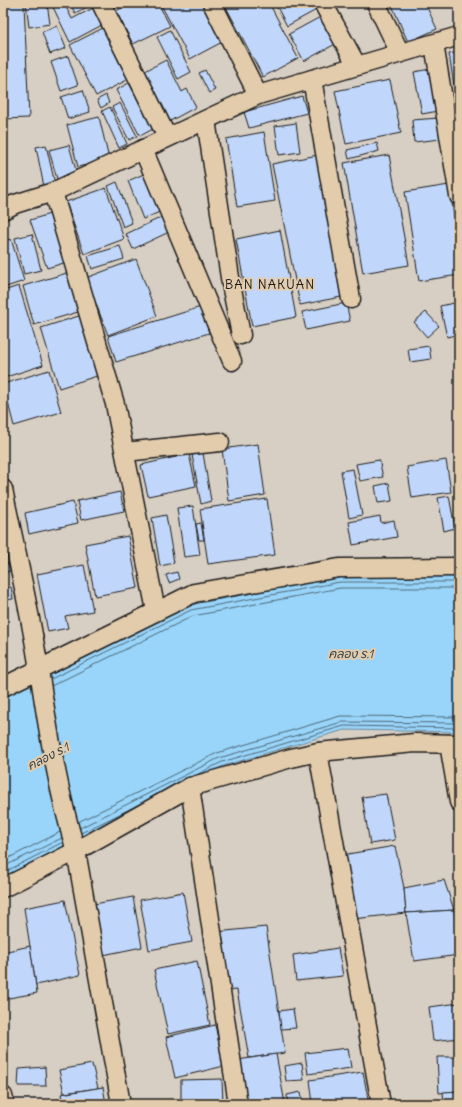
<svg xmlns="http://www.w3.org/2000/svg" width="462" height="1107" font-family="Delius,'Playpen Sans Thai',sans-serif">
<rect width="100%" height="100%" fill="#d8cfc4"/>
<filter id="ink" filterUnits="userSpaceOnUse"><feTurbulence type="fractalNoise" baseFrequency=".025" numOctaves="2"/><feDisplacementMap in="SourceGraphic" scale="8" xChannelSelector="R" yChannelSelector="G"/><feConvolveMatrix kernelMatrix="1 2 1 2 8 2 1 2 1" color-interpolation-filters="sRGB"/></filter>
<g filter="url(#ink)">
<path fill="#99d5fa" stroke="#678ba1" d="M339 573H459V732L344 730 223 766 3 877V693L188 601Z"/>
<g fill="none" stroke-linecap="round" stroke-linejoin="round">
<g stroke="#4e6675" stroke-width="1">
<path d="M194 604 274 589"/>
<path d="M51 679 191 610 340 582H459"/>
<path d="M51 686 193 616 340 588H459"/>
<path d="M198 774 222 762 344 726 459 728"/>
<path d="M78 822 217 753 340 716 459 717"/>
<path d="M80 828 219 758 342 722 459 723"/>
<path d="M81 833 140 804"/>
<path d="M3 861 60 832"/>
<path d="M3 867 62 838"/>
<path d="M3 873 63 842"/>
</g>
</g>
<g fill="#c0d7fb" stroke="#1c1c1c">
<path d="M3 3H24L29 118 3 119Z"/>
<path d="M26 3H47L50 24 29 27Z"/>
<path d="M56 3H64L72 19 93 8 102 25 70 42 52 5Z"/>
<path d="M70 3H90L91 5 75 13Z"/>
<path d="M131 3H158L170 26 133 44 116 11Z"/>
<path d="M160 3H207L226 40 190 59Z"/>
<path d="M224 3H269L298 58 263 77Z"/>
<path d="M275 3H315L318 9 287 26Z"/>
<path d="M391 3H425L437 29 408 42Z"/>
<path d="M324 15 339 42 304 61 289 34Z"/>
<path d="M57 26 66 48 50 54 42 32Z"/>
<path d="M103 28 129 79 96 96 70 45Z"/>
<path d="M170 30 191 72 178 79 157 37Z"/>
<path d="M459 52V97L456 98 449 54Z"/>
<path d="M68 56 78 85 61 91 51 62Z"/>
<path d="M166 60 182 92 187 89 196 107 170 121 145 71Z"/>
<path d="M430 69 438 111 422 114 414 72Z"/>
<path d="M205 70 215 90 209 93 199 73Z"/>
<path d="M390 80 401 133 346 144 335 91Z"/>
<path d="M129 83 153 129 140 136 116 90Z"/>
<path d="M83 90 90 112 68 119 61 97Z"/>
<path d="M106 95 109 103 101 108 97 100Z"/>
<path d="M302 96 307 113 249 128 244 112Z"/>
<path d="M459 102V132L454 103Z"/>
<path d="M120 103 137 136 129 140 112 107Z"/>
<path d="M110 107 127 144 119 148 102 111Z"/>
<path d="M99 117 109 159 78 167 67 125Z"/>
<path d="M439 118 441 139 414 142 412 120Z"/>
<path d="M296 123 300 152 279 155 275 126Z"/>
<path d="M264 132 275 201 237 207 226 139Z"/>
<path d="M377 143 379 151 349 159 347 150Z"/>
<path d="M46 145 55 184 44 187 36 147Z"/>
<path d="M69 145 77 174 57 179 49 150Z"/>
<path d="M318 155 346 296 300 305 272 164Z"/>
<path d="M389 155 409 265 363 273 344 163Z"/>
<path d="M146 173 162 211 143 219 128 181Z"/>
<path d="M117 182 132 223 123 227 108 186Z"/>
<path d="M449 185 459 247V275L419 281 405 192Z"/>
<path d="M106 188 124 239 84 254 66 202Z"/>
<path d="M50 214 67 262 47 268 30 220Z"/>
<path d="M162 217 169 232 133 249 126 234Z"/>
<path d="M280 230 296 317 252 326 236 239Z"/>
<path d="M32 234 41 270 24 274 15 238Z"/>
<path d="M11 239 24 281 3 288V241Z"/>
<path d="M120 246 124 259 92 269 88 256Z"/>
<path d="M136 259 157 316 108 335 86 278Z"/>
<path d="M67 273 78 312 34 325 23 286Z"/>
<path d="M19 286 43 365 3 378V291Z"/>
<path d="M459 302V334L447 337 440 306Z"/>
<path d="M346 303 350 321 306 330 302 312Z"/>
<path d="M201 307 209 333 116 362 108 336Z"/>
<path d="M426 312 439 326 427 337 414 322Z"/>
<path d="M82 315 100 375 59 388 41 328Z"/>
<path d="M429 346 431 359 410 362 408 349Z"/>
<path d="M49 370 61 412 14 426 3 384Z"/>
<path d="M258 444 265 495 229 501 222 449Z"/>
<path d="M203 453 211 501 201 504 192 455Z"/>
<path d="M189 454 196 486 148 496 141 465Z"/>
<path d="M379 460 383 477 360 481 356 464Z"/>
<path d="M446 460 451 492 412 498 407 467Z"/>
<path d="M353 469 362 515 349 518 341 471Z"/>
<path d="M389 483 392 501 378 503 375 486Z"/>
<path d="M120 492 124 511 81 520 77 501Z"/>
<path d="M449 496 455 528 444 531 438 498Z"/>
<path d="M267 499 275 555 208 564 200 509Z"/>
<path d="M73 502 78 523 29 534 25 513Z"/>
<path d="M193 506 200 555 184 557 177 508Z"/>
<path d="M166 515 174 563 160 566 152 518Z"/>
<path d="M380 516 381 523 394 520 397 537 353 545 349 522Z"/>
<path d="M201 523 204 540H199L196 524Z"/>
<path d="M128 536 138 588 95 596 85 544Z"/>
<path d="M8 563 10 571 3 573V564Z"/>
<path d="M84 565 93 611 65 616 68 628 48 632 37 574Z"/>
<path d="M177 572 179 579 169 583 166 575Z"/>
<path d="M11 587 13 599 3 600V588Z"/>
<path d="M386 794 395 840 370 844 362 797Z"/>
<path d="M395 846 404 888 406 913 353 919 342 855Z"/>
<path d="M444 880 454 910 406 913 404 888Z"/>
<path d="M183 892 192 942 149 950 140 900Z"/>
<path d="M133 897 142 947 103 955 94 904Z"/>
<path d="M65 900 80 975 36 985 24 908Z"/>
<path d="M454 910 459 955 414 961 406 913Z"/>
<path d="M266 927 285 1053 249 1058 237 990 225 991 216 932Z"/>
<path d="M30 946 37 993 3 999V952Z"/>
<path d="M338 948 343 976 296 981 293 955Z"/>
<path d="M197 961 210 1025 168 1034 154 970Z"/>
<path d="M459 1003V1038L433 1041 429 1007Z"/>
<path d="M293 1009 296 1028 281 1029 279 1011Z"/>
<path d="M215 1025 224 1066 175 1078 166 1037Z"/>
<path d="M348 1048 351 1068 308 1074 305 1053Z"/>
<path d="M276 1054 285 1104H244L238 1060Z"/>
<path d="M437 1057H459V1091L439 1093Z"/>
<path d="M302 1063 304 1080 286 1081 284 1066Z"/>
<path d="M92 1064 98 1088 64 1093 59 1070Z"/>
<path d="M45 1067 46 1086H18L19 1069Z"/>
<path d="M363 1072 369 1104H313L310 1080Z"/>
<path d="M222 1079 223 1104H181V1080Z"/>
<path d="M103 1087 106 1104H63L61 1094Z"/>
<path d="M459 1091V1104H444L443 1092Z"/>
<path d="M301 1092 303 1104H288L287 1095Z"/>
</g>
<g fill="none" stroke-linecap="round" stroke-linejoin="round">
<g stroke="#1c1c1c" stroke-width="21">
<g id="street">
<path d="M101 3 167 137"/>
<path d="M212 3 258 95"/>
<path d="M323 3 357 66"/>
<path d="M376 3 400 53"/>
<path d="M434 44 459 196"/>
<path d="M312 79 351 299"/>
<path d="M206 120 231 284 241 335"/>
<path d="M143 149 232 361"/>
<path d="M53 192 115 404 156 611"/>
<path d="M3 210 15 204 53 192 258 95 459 36"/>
<path d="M125 452 220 442"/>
<path d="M3 489C15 549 30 609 39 670 48 730 58 792 76 851L121 1104"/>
<path d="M3 687 194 593 339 568 459 567"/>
<path d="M449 744 459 802"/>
<path d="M318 752 381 1104"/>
<path d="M190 787 238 1104"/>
<path d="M3 888 76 851 190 787 291 758 318 752 415 743 459 744"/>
<path d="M3 1096 5 1104"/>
</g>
</g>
<use href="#street" stroke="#e3ccac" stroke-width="18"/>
</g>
</g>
<g text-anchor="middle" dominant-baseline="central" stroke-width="4" stroke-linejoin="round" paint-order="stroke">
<g font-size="12" font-style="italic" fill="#354148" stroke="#e3ccac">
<text x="351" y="653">คลอง ร.1</text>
<text transform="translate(48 756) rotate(-27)">คลอง ร.1</text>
</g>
<g font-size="13" letter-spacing="1" fill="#1c1c1c" stroke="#e3ccac">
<text x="270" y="284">BAN NAKUAN</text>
</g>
</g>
<rect width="462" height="1107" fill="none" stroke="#e3ccac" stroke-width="16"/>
<rect x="8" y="8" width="446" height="1091" fill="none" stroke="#1c1c1c" stroke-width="1.5" filter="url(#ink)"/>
</svg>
